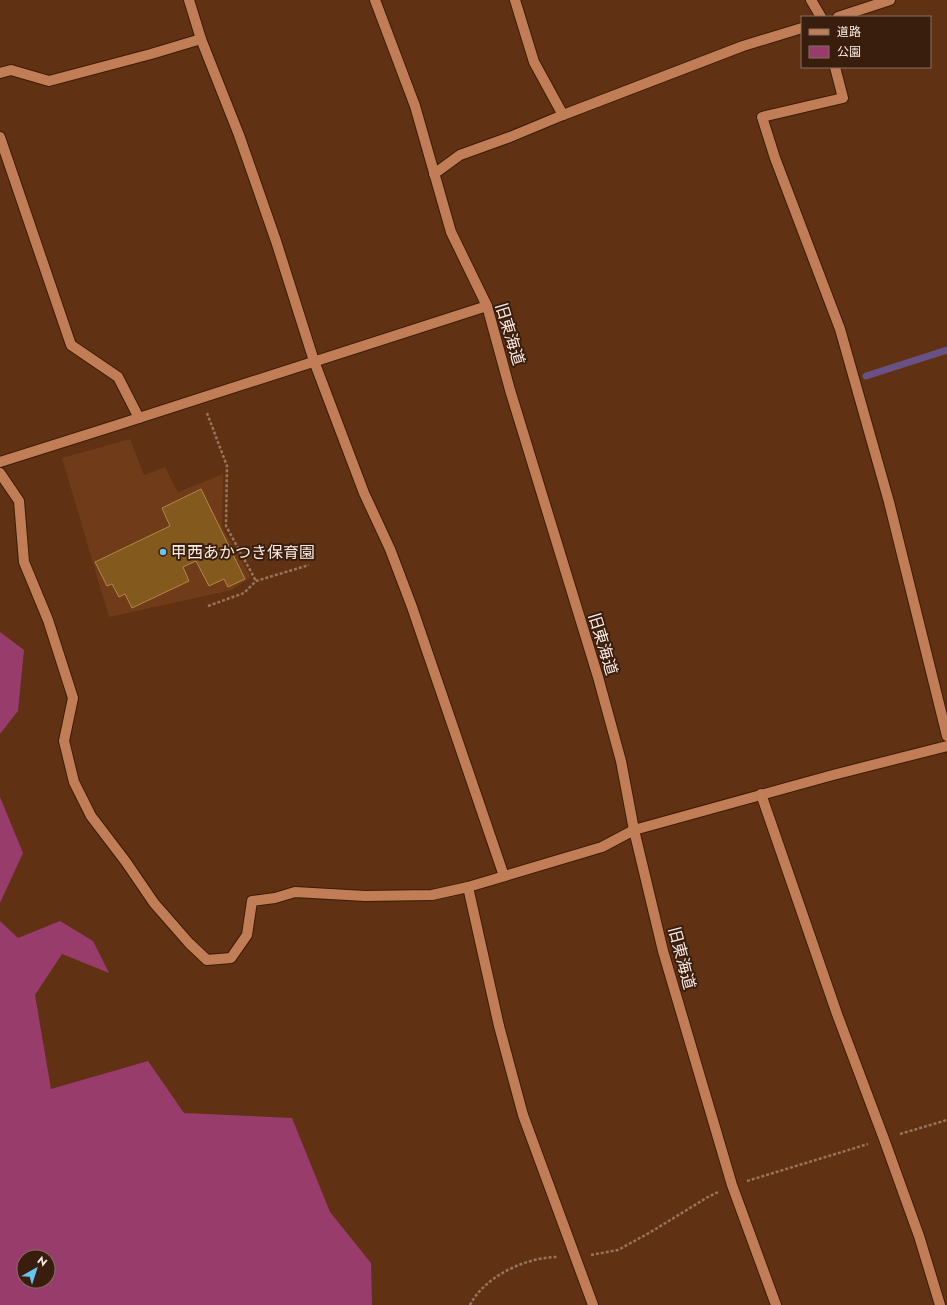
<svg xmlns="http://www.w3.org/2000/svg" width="947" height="1305" font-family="Jost,'Noto Sans JP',sans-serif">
<rect width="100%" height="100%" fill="#603112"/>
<path fill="#6f3b18" d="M130 439 144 475 165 467 178 492 223 474 222 527 251 577 232 590 109 617 62 458Z"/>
<g fill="#973c6b" fill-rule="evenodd">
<path d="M0 632 24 650 18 711 0 734Z"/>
<path d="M0 797 23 853 0 903Z"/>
<path d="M0 921 18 938 60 921 93 941 109 973 62 954 35 995 51 1089 148 1061 184 1113 292 1118 330 1212 371 1263 372 1305H0ZM24 1257H48V1281H24Z"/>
</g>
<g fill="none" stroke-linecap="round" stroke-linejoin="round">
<path stroke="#685184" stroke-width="7" d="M866 376 947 350"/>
</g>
<path fill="#84591d" stroke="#b68546" d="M201 489 245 579 228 587 224 579 209 586 196 561 183 567 189 581 132 608 125 594 119 597 112 584 107 586 95 562 170 526 162 508Z"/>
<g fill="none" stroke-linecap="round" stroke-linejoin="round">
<g stroke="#3d1c07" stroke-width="12">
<g id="minor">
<path d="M189 0 201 39 239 135 276 241 314 361 364 493 390 549 412 607 504 876"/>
<path d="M375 0 415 106 451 232 487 306 510 390 598 677 621 761 634 830 663 951 732 1185 776 1305"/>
<path d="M515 0 534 62 563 115"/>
<path d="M811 0 821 17"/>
<path d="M838 17 890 0"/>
<path d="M835 67 843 98 762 117 775 158 840 329 889 502 947 736"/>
<path d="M0 73 11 70 49 81 151 54 201 39"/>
<path d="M0 137 71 345 118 377 139 418"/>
<path d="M434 174 460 155 510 137 563 115 743 46 802 28"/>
<path d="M0 462 114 426 487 306"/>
<path d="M0 473 19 501 24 562 48 620 73 698 64 741 74 782 91 816 126 862 154 903 189 943 207 960 231 958 247 935 252 901 275 898 295 892 365 896 432 895 468 887 602 847 634 830 833 775 947 746"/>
<path d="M761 794 837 1014 884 1139 919 1236 940 1305"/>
<path d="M468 887 499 1026 523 1115 593 1305"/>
</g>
</g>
<g stroke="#97745d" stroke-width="2.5" stroke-dasharray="3 2" stroke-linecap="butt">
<path d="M207 413 227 466 226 526 256 581"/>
<path d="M208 606 244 593 256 581 309 565"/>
<path d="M900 1134 947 1120"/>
<path d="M747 1181 868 1144"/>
<path d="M591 1255 618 1250 649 1233 708 1197 718 1192"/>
<path d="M470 1305C485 1276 526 1257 558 1257"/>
</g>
<use href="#minor" stroke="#c17d56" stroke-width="10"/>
</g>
<circle fill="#67c4f0" stroke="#391e0e" stroke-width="1.5" cx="163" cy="552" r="4"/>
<g text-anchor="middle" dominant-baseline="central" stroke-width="4" stroke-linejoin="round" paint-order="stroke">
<g font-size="16" fill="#faebe2" stroke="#391e0e">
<text transform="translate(510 334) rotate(73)">旧東海道</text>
<text transform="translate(603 644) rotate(73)">旧東海道</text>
<text transform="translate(682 958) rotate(75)">旧東海道</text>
</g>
<g font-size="16" fill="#faebe2" stroke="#391e0e" text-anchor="start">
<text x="171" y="552">甲西あかつき保育園</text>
</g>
</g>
<rect x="801" y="16" width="130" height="52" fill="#391e0e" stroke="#867063"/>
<rect x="809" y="29" width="20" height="6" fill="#c17d56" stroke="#867063"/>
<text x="837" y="36" font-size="12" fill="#faebe2">道路</text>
<rect x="809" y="46" width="20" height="12" fill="#973c6b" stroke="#867063"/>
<text x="837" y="56" font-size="12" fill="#faebe2">公園</text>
<g transform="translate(36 1269) rotate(39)"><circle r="19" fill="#391e0e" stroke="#867063"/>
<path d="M0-3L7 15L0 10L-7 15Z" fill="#67c4f0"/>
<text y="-6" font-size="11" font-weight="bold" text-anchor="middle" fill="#faebe2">N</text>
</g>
</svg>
